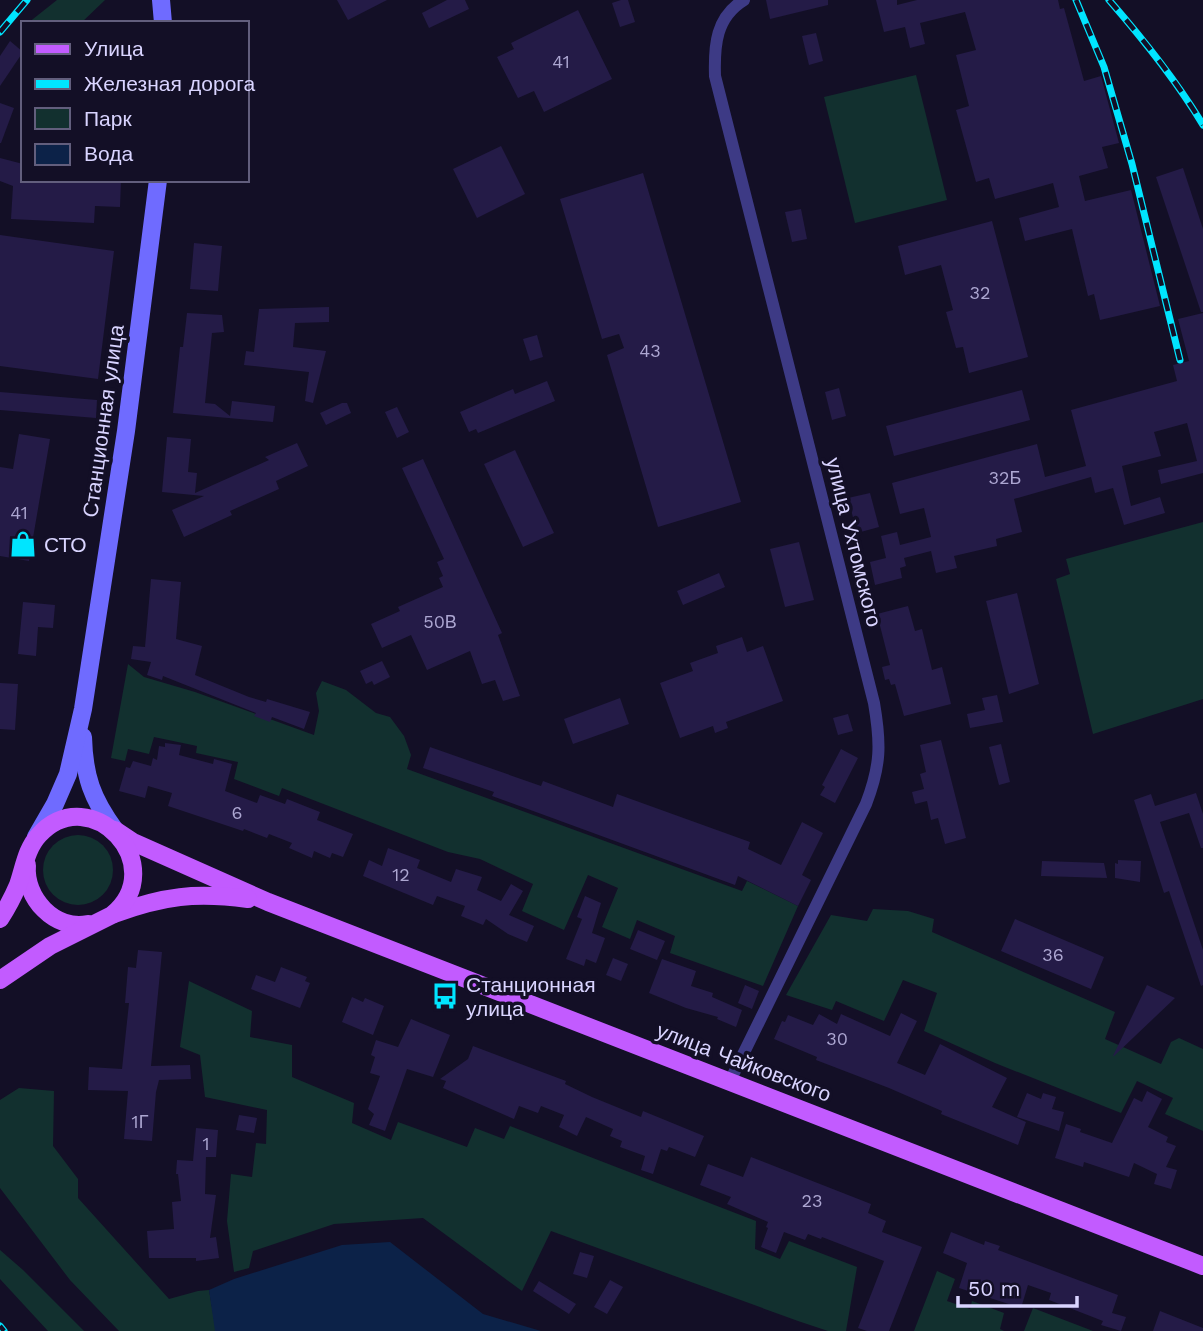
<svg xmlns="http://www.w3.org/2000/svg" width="1203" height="1331" font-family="'Work Sans',sans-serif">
<rect width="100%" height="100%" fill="#130f26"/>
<g fill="#12302f">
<path d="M57 0H105L81 23H28Z"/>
<path d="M916 75 947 200 855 223 824 97Z"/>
<path d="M1203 522V699L1093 734 1056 579 1070 574 1066 559Z"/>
<path d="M128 664 144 677 195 692 314 735 319 711 316 693 322 681 346 690 376 713 390 717 404 736 411 755 407 769 742 891 747 881 798 906 763 986 670 953 675 936 637 920 630 939 602 927 618 888 588 875 564 930 522 911 533 884 480 859 448 852 282 788 279 796 234 779 238 762 196 753 197 746 154 737 149 754 128 749 125 761 111 758Z"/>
<circle cx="78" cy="870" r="35"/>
<path d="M873 909 908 911 934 919 932 932 1115 1012 1105 1039 1161 1064 1171 1042 1179 1038 1203 1049V1131L1165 1114 1173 1098 1137 1081 1121 1113 995 1063 924 1031 937 993 903 980 884 1021 836 1001 832 1010 786 995 831 915 867 921Z"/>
<path d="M189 981 252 1011 250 1037 292 1045V1077L354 1103 352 1123 391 1140 398 1122 467 1147 475 1128 504 1139 510 1126 756 1221 755 1249 780 1259 789 1241 857 1267 846 1331H828L798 1321 551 1231 522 1291 423 1218 334 1224 253 1251 249 1268 234 1272 227 1221 231 1174 252 1177 256 1143 266 1144 267 1110 205 1097 200 1055 180 1047Z"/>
<path d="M19 1088 54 1091 53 1146 78 1179V1198L169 1299 198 1291 209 1290 216 1331H119L70 1280 0 1188V1100Z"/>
<path d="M0 1250 23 1270 84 1331H48L0 1279Z"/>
<path d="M937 1271 955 1279 947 1301 970 1309 972 1301 1004 1313 1000 1329 1004 1331H914Z"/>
<path d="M1033 1308 1093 1331H1024Z"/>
</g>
<path fill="#0c2248" d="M390 1242 483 1314 541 1331H215L209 1290 234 1279 342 1245Z"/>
<g fill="#241b47">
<path d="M337 0H387L348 20Z"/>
<path d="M447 0H465L469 9 429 28 422 13Z"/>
<path d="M621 0H628L635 22 620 27 612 3Z"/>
<path d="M766 0H828V5L770 19Z"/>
<path d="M876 0H897V5L917 0H1058L1060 9 1064 8 1084 81 1101 76 1119 143 1102 147 1108 168 1079 176 1085 201 1131 190 1160 306 1100 320 1094 294 1088 296 1072 229 1025 241 1019 218 1059 207 1053 183 995 199 989 178 976 182 956 110 969 106 956 55 976 50 965 12 920 23 925 44 910 48 905 27 884 32Z"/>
<path d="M578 10 612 79 544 112 534 91 518 98 497 57 514 49 511 43Z"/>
<path d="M816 33 823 61 809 65 802 36Z"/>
<path d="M10 41 23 52 0 86V56Z"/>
<path d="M0 103 14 108 1 143H0Z"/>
<path d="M501 146 525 194 477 218 453 169Z"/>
<path d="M0 158 23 164V180H121L120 207 95 206 94 223 11 219 13 186 0 181Z"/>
<path d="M1183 168 1203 229V312H1201L1156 177Z"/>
<path d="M643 173 741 502 658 527 607 355 624 348 619 334 602 339 560 199Z"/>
<path d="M801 209 807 239 792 242 785 212Z"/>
<path d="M992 221 1028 357 969 373 963 347 956 348 946 312 953 310 941 265 905 275 898 246Z"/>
<path d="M0 235 114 251 98 379 0 366Z"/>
<path d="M194 243 222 246 218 291 190 289Z"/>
<path d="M329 307V322L295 323 293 347 326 351 313 403 305 401 309 372 244 365 246 351 254 352 259 309Z"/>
<path d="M187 313 222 315 224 332 212 333 205 403 215 404 230 416 232 401 275 406 273 422 173 413 180 347H183Z"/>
<path d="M1203 313V473L1161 484 1158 470 1197 461 1187 423 1154 432 1161 456 1122 466 1131 506 1160 497 1165 513 1124 525 1113 488 1095 493 1091 477 1014 499 1022 532 996 539 997 546 954 556 957 568 936 573 931 551 904 558 906 566 900 568 902 578 875 585 870 562 886 558 881 536 897 532 900 545 931 537 924 508 900 514 892 483 1037 444 1045 477 1086 466 1071 410 1177 381 1173 365 1189 361 1178 319Z"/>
<path d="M537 335 543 357 530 361 523 339Z"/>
<path d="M547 381 555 401 478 433 476 429 469 432 460 412 513 389 515 394Z"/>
<path d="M839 388 846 416 832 420 825 392Z"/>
<path d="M1022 390 1030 420 894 456 886 426Z"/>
<path d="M0 392 97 400 96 418 0 410Z"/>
<path d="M342 403H347L351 413 326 425 320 413Z"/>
<path d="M397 407 409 432 397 438 385 412Z"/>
<path d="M19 434 50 439 29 561 0 556V467L13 469Z"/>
<path d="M167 437 191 439 188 472 197 473 195 493 269 460 265 457 297 443 308 466 276 481 279 489 230 511 232 515 184 537 172 510 204 496 162 492Z"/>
<path d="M515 450 554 533 523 547 484 464Z"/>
<path d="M423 459 502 633 498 635 520 696 503 701 495 680 482 684 470 651 427 670 411 635 382 648 371 624 400 611 398 607 443 587 439 578 443 576 437 562 444 559 402 468Z"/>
<path d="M870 493 879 527 857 533 848 498Z"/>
<path d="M799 542 814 600 785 607 770 549Z"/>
<path d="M719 573 725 587 683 605 677 591Z"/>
<path d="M151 579 181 582 176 639 202 646 195 675 249 697 266 702 267 699 310 712 304 729 272 717 270 722 254 716 256 713 163 676 162 680 147 675 151 662 131 659 133 646 145 647Z"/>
<path d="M1017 593 1039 684 1009 694 986 601Z"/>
<path d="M23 602 55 605 53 628 38 627 36 656 18 654Z"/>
<path d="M908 606 915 631 922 629 932 670 942 667 951 704 904 716 895 684 891 685 889 679 885 680 882 667 890 665 877 614Z"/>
<path d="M742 637 747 652 763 646 783 701 726 722 728 728 715 733 713 726 680 738 660 683 693 671 690 663 718 653 716 646Z"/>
<path d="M382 661 390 677 374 685 372 681 366 684 360 671Z"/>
<path d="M0 683 18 684 15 730 0 729Z"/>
<path d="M997 695 1003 722 970 728 967 714 985 710 982 698Z"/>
<path d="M620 698 629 724 573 744 564 719Z"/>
<path d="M848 714 853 731 838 735 833 718Z"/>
<path d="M941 740 966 838 945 844 938 818 931 820 927 801 915 804 912 792 924 789 920 774 926 772 920 745Z"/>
<path d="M165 743 181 745 179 755 213 764 214 759 232 764 225 791 257 803 260 795 285 804 287 799 320 812 317 820 353 834 343 857 332 853 330 858 314 851 312 858 289 848 292 843 269 834 267 838 244 829 243 831 168 806 172 793 148 786 145 798 119 791 126 767 130 768 133 761 151 766 153 758 157 760 159 746 165 747Z"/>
<path d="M1001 744 1010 782 999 785 989 747Z"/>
<path d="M430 747 541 786 543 781 613 807 617 794 750 842 748 849 781 865 802 822 823 833 802 875 811 880 798 906 738 876 735 885 492 796 494 792 423 768Z"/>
<path d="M841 749 858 758 835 803 820 795 825 787 822 785Z"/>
<path d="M1196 793 1203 814V848H1201L1189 813 1160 822 1203 950V985L1201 986 1169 891 1164 893 1134 800 1151 794 1155 806Z"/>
<path d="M388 848 420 860 417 868 451 882 456 869 482 877 477 890 501 901 511 884 523 891 509 915 534 926 527 942 508 934 486 919 483 925 461 916 465 906 437 896 433 905 363 876 369 860 382 866Z"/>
<path d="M1118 860 1141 861 1140 882 1115 878V863L1118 864Z"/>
<path d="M1042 861 1104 863 1107 878 1041 876Z"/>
<path d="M585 896 601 903 592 933 605 938 596 963 586 959 584 966 566 959 582 919 577 917Z"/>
<path d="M1015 919 1104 957 1091 989 1001 951Z"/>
<path d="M638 930 665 941 657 960 630 949Z"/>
<path d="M138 950 162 952 151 1066 190 1065 191 1079 159 1080 156 1092 152 1141 124 1139 128 1091 88 1090 89 1067 122 1069 129 1003H125L128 967 136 968Z"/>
<path d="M613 958 628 964 621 981 606 975Z"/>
<path d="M662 959 696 971 691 986 713 993 712 997 742 1010 736 1027 717 1019 718 1017 686 1008 649 993Z"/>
<path d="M281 967 307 977 305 981 310 983 300 1008 251 989 256 975 275 982Z"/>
<path d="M745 985 759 991 752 1009 738 1003Z"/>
<path d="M1147 985 1175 998 1114 1056H1113Z"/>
<path d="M352 997 363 1002 365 998 384 1006 373 1035 342 1022Z"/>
<path d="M901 1013 917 1021 897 1063 925 1075 940 1044 1007 1078 992 1107 1026 1122 1018 1145 941 1114 942 1111 889 1088 816 1060 817 1057 774 1039 782 1021 785 1022 788 1015 813 1025 819 1014 837 1024 841 1014 890 1036Z"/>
<path d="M411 1019 450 1035 433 1077 407 1069 385 1131 369 1125 374 1114 368 1109 380 1076 370 1073 375 1057 371 1055 376 1040 398 1047Z"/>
<path d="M473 1046 566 1081 565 1084 592 1097 641 1117 643 1111 704 1136 695 1157 669 1147 667 1151 661 1149 653 1174 641 1170 645 1156 620 1147 622 1141 610 1136 613 1129 586 1117 577 1136 559 1127 564 1115 541 1106 538 1113 519 1106 514 1119 443 1088 446 1081 440 1079 468 1059Z"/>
<path d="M1147 1091 1162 1099 1148 1127 1168 1137 1166 1142 1176 1146 1166 1167 1177 1170 1171 1189 1154 1184 1157 1174 1134 1163 1129 1177 1084 1162 1083 1167 1055 1158 1066 1124 1081 1129 1080 1132 1112 1143 1134 1098 1142 1102Z"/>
<path d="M1027 1093 1041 1099 1043 1093 1056 1097 1052 1109 1064 1112 1059 1131 1017 1117Z"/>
<path d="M239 1115 257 1118 254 1133 236 1130Z"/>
<path d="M196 1128 218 1130 216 1157H206L205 1194 216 1195 210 1238 216 1237 219 1258 196 1261V1258H149L147 1231 174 1229 172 1202 181 1201 178 1174H176L177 1160 193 1161Z"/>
<path d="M751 1157 871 1204 868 1213 886 1221 882 1232 922 1247 889 1331H867L858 1328 884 1261 822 1237 821 1239 808 1234 805 1240 784 1232 776 1253 761 1247 768 1228 766 1227 768 1222 727 1204 731 1197 700 1185 708 1164 743 1177Z"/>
<path d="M951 1232 984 1245 985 1241 1000 1246 998 1250 1118 1295 1112 1313 1126 1317 1121 1331 1101 1325 1103 1321 1049 1300 1051 1293 1028 1285 1021 1308 959 1288 967 1263 943 1253Z"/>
<path d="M580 1252 594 1256 587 1278 573 1274Z"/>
<path d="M610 1280 623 1287 607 1314 594 1307Z"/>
<path d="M539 1281 576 1304 569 1314 533 1291Z"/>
<path d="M1160 1311 1203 1328V1331H1153Z"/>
</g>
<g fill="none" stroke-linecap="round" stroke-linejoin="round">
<path stroke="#3d3a85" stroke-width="12" d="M730 1081 866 804C881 765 881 744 874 703L715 76C714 45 716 17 744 0"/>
<g stroke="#6f6bff" stroke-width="18">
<path d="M161 0 163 23"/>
<path d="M83 737C84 776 92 799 115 830"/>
<path d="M36 837 55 804 68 774 83 709 126 431 158 180"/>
</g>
<g stroke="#c25bff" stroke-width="18">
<path d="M115 830 133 842 268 902 1203 1266"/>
<path d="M27 865C24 898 55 931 88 924"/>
<path d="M114 914C164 896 195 892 248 899"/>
<path d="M0 919C7 908 13 897 18 885 24 868 26 849 39 835 91 779 172 866 112 915L50 946 0 980"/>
</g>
<g stroke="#00e5ff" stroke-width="7">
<g id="rail">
<path d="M1076 0 1104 67 1132 164 1180 360"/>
<path d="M1109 0C1143 39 1176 80 1203 125"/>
<path d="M0 32 27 0"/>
<path d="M0 1326 4 1331"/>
</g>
</g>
<use href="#rail" stroke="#130f26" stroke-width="4.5" stroke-dasharray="13" stroke-linecap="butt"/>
</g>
<defs>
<g id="shop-bare" transform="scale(2.1)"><path d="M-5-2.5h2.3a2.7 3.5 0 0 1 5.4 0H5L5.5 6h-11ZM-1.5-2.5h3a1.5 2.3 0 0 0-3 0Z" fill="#00e5ff" stroke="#130f26" stroke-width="2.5" paint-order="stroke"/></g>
<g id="bus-bare" transform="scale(2.1)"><path d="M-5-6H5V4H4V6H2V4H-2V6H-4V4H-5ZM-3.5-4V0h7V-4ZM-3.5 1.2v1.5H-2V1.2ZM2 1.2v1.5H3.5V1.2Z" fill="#00e5ff" stroke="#130f26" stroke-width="2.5" paint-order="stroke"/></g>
</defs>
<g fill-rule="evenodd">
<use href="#shop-bare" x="23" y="544"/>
<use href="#bus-bare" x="445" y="996"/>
</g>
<g text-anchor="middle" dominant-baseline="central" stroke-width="7" stroke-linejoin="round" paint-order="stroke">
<g font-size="18" fill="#aca6d1">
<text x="561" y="61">41</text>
<text x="980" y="292">32</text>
<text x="650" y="350">43</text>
<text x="1005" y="477">32Б</text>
<text x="19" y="512">41</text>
<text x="440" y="621">50В</text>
<text x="237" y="812">6</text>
<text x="401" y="874">12</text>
<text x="1053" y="954">36</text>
<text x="837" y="1038">30</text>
<text x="140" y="1121">1Г</text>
<text x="206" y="1143">1</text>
<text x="812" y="1200">23</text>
</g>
<g font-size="21" fill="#d9d4ff" stroke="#130f26">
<text transform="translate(103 421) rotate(-82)">Станционная улица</text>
<text transform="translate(854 542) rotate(76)">улица Ухтомского</text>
<text transform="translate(744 1062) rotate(21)">улица Чайковского</text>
</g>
<g font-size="21" fill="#d9d4ff" stroke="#130f26" text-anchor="start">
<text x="44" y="544">СТО</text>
<text x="466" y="984">Станционная<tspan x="466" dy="24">улица</tspan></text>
</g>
</g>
<rect x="21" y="21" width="228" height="161" fill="#130f26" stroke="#625e7d" stroke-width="2"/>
<rect x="35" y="44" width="35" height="10" fill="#c25bff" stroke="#625e7d" stroke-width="2"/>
<text x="84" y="56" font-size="21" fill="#d9d4ff">Улица</text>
<rect x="35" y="79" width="35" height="10" fill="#00e5ff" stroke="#625e7d" stroke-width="2"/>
<text x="84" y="91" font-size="21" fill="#d9d4ff">Железная дорога</text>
<rect x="35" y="108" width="35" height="21" fill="#12302f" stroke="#625e7d" stroke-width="2"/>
<text x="84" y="126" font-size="21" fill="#d9d4ff">Парк</text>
<rect x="35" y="144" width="35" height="21" fill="#0c2248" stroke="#625e7d" stroke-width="2"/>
<text x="84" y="161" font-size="21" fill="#d9d4ff">Вода</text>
<path d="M958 1296v10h119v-10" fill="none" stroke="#d9d4ff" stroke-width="3.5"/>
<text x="968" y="1296" font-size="21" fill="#d9d4ff" stroke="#130f26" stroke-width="5" paint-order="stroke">50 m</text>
</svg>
